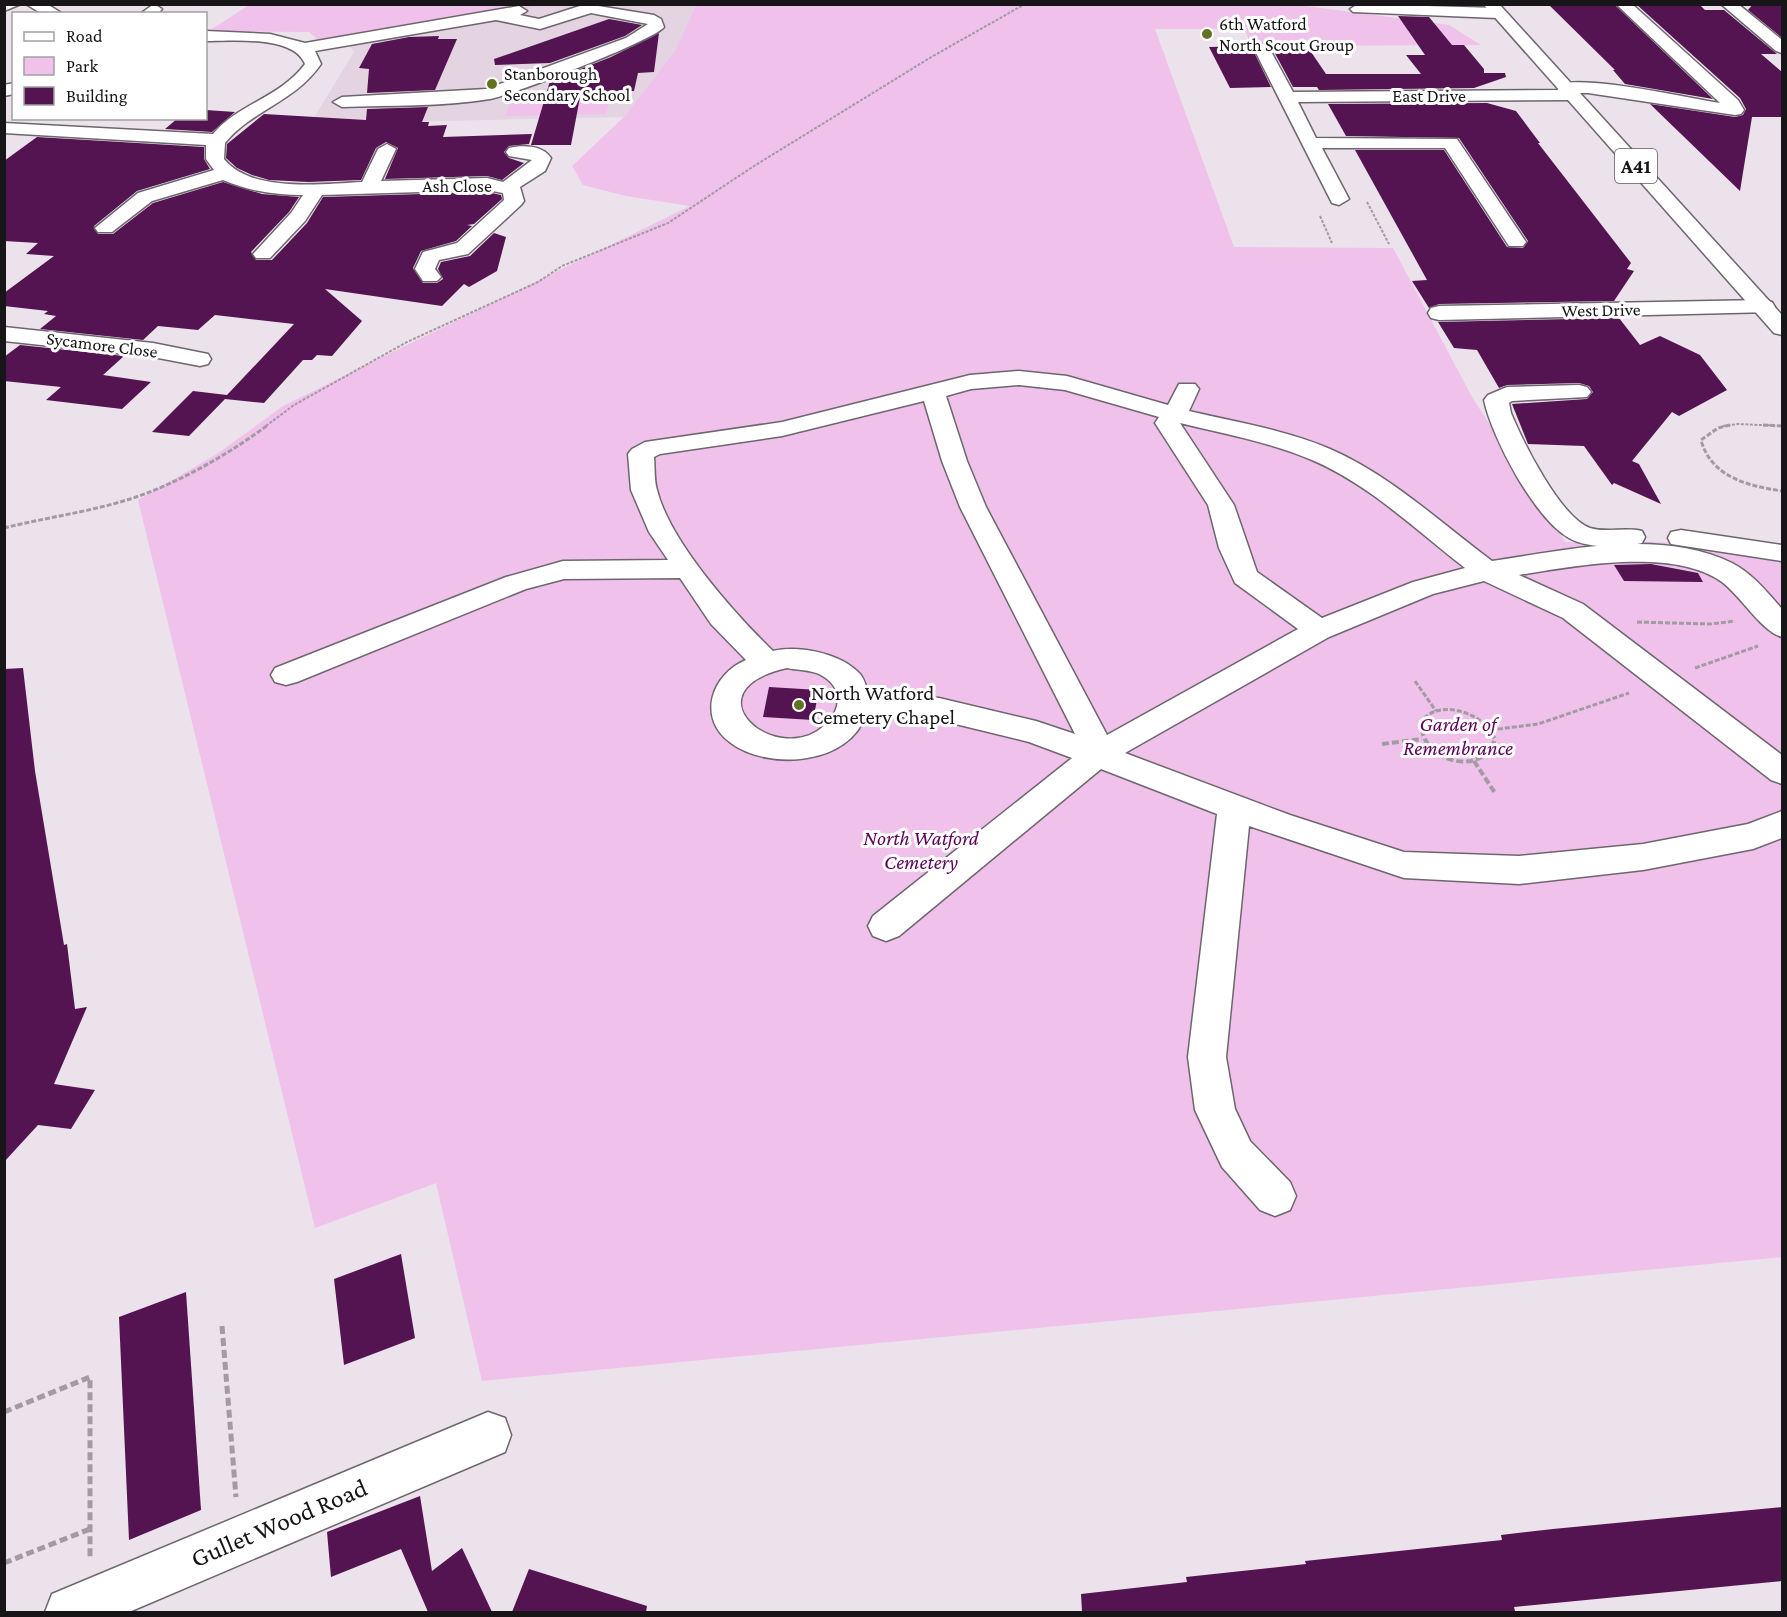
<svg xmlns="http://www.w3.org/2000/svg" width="1787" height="1617" font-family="'Crimson Pro',serif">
<rect width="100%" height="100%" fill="#ece2eb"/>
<path fill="#e4d4e2" d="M543 5H696L676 51 624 117 310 124 354 52 350 46 322 43Z"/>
<g fill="#efc1eb">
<path d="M1291 4 1449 25 1481 45 1252 46 1244 29H1155L1234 247 1393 248 1472 397 1565 542C1641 540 1708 541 1782 560V1257L482 1381 436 1183 315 1228 138 500 217 454 283 406 690 206 626 196 583 185 572 166 624 117 675 51 696 5Z"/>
<path d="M249 5H543L322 43 309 32 209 31Z"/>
<path d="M611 94 606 114 505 116 512 96Z"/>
</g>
<g fill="#541452">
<path d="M1548 4H1614L1713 99 1625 84 1613 70H1615Z"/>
<path d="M1636 4H1699L1705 10H1724L1777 54H1761L1782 72V117H1752L1740 191 1650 104 1735 117 1743 115 1746 109 1740 98Z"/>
<path d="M1753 4H1782V38L1748 10Z"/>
<path d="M1398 16 1429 17 1452 45H1464L1484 69V73H1505L1506 77 1474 88 1319 90 1317 87H1293L1271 46H1307L1326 74H1421L1406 55H1425Z"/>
<path d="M609 19 642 25 625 36 550 63 495 65 494 59Z"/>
<path d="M659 33 654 72 638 73 634 91 581 92 571 145H531L550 81 611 57Z"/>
<path d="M439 36 438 39H457L435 90 367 93 369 69 359 68 372 44 409 37Z"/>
<path d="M1251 46 1271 87 1230 88 1209 47Z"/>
<path d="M1487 103 1516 111 1540 143H1538L1631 263 1627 269 1634 271 1614 301 1439 304 1429 308 1412 281 1427 280 1355 150H1444L1507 247 1523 248 1528 241 1459 138 1346 136 1328 104Z"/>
<path d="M428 107 422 122H429L428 126 447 125 443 137 532 134 529 144 509 146 504 152 509 158 524 163 502 180 487 176 385 179 398 148 386 142 376 148 361 180 308 182 269 180 252 175 237 168 226 158 227 144 264 114 366 120 367 109Z"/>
<path d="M206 110 235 112 212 132 165 129 178 118H206Z"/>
<path d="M37 137 204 147V159L210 169 137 191 94 226 98 234H113L153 203 223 182 262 194 299 197 289 212 251 252 256 260H272L307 223 323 197 487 192 501 195 502 199 474 224 467 225 472 226 456 241 421 251 413 268 423 283H437L443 279 438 269 441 262 470 256 494 233 506 237 497 271 469 287 464 284 442 306 325 289 362 321 332 356 317 355 312 360H303L264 403 225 399 189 436 152 432 193 391 227 395 294 324 215 315 198 330 158 326 143 340 40 329 56 316 44 314 48 311 4 306V293L54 256 26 254 38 243 4 241V161Z"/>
<path d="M1619 318 1640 345 1660 336 1700 355 1727 390 1679 416 1672 412 1632 461 1639 464 1661 504 1614 483 1612 485 1584 446 1528 444 1512 404 1587 399 1593 392 1589 386 1579 383 1507 385 1499 388 1477 350 1454 348 1438 322Z"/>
<path d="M20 345 124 356 103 375 151 382 122 409 46 400 61 387 4 381V357Z"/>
<path d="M1651 564 1698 573 1703 582 1624 581 1614 565Z"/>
<path d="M23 668 35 771 64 945 67 944 75 1009 87 1007 54 1084 95 1090 71 1129 38 1125 4 1162V669Z"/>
<path d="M769 687 819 690 813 720 763 717Z"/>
<path d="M401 1254 415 1338 344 1365 334 1279Z"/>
<path d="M186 1292 201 1510 129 1540 119 1317Z"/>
<path d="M420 1496 432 1571 462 1548 492 1612H428L401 1549 331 1577 327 1532Z"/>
<path d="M1782 1507V1581L1514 1607 1515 1611 1497 1612H1082L1081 1594 1187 1582 1186 1577 1306 1564 1305 1561 1502 1540 1501 1535 1553 1529Z"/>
<path d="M529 1569 647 1606 646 1612H512Z"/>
</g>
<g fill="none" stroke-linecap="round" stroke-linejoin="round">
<g stroke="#6e666e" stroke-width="3">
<g id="minor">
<path d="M4 4H21L4 11Z"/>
<path d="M26 4H47L63 14H42Z"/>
<path d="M154 4 162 9 158 14H140Z"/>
<path d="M586 4 654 15 661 19 664 27C653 41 512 95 490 99 442 107 391 105 342 107L333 102 342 97 486 89 626 38 648 24 591 13 540 29 496 20 315 51 321 64C294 103 253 109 225 143L224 159C251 193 322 184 362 182L378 149 387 144 396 149 381 181 487 178 503 182 532 160 509 156 506 152 509 148C523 145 542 145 551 158L545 171 520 187 524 201 521 205 468 254 439 260 435 269 441 277 437 281H423L415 269 423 252 457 243 504 200 503 193 487 190 322 195 305 221 270 258H256L253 254 291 213 303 195C275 195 249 191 223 180L152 201 112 232H98L95 228 138 193 214 170 206 159V145L4 133V123L213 134C238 104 281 97 305 64 294 35 232 41 206 41V31L270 34 305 43 519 6 527 11 520 15 539 19Z"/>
<path d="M1358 4 1497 8 1505 13 1497 18 1353 12 1350 9Z"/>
<path d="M1616 4H1632L1738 100 1744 110 1741 114 1735 115 1588 93H1579L1578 99 1572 100 1298 102 1316 138 1457 139 1526 242 1523 246H1509L1445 148H1322L1349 199 1339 205 1332 203 1253 47 1255 44H1267L1293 92 1558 90 1559 84C1592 76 1683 97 1720 103Z"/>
<path d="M1721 4H1738L1782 40V53L1776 51Z"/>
<path d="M14 83V94L4 96V85Z"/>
<path d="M1764 300 1772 302 1775 307 1772 312 1439 320 1431 318 1428 313 1431 308 1439 306Z"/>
<path d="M4 327 153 343 208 354 211 359 208 364 200 366 153 357 4 341Z"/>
<path d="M1019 371 1067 376 1168 405 1179 384H1195L1199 389 1189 411C1236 422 1286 430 1330 449 1390 475 1441 523 1492 561 1567 550 1660 528 1732 563 1752 573 1768 593 1782 609V637C1761 631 1741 596 1722 582 1674 547 1574 566 1519 575L1583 604 1782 755V784L1771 780 1563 618 1484 581 1433 594 1329 637 1125 753 1290 815 1404 852 1519 856 1643 844 1748 824 1782 811V838L1753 849 1643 870 1519 884 1404 878 1249 826 1226 1057 1235 1109 1250 1141 1290 1182 1296 1196 1290 1210 1275 1216 1260 1210 1222 1167 1195 1110 1188 1057 1217 814 1101 769 899 936 886 941 873 936 868 926 873 916 1072 758 1029 742 939 720 866 714C850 765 769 771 731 743 696 718 712 674 746 660L711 624 680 578 564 579 526 589 297 682 286 685 275 682 271 675 275 668 506 577 563 561 668 560 649 532 631 490 628 454 632 449 645 442 782 422 970 375ZM1019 385 1065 390 1159 417 1155 423 1208 505 1219 548 1235 583 1298 629 1107 735 986 507 967 461 946 396 971 389ZM924 401 942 461 960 507 1075 734 1036 721 939 698 868 693C866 686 864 677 858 672 839 653 798 645 773 651 735 614 670 542 657 490 654 480 655 468 654 457L660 454 782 436ZM1180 423C1224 434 1270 442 1312 460 1369 484 1417 531 1465 568L1413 582 1322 618 1257 572 1234 505ZM787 668C797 670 810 670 819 674 843 686 843 708 825 725 777 770 685 691 787 668Z"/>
<path d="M1579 385 1587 387 1591 392 1587 397 1512 401 1509 403 1511 413C1523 442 1560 517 1590 528 1606 533 1625 527 1642 531L1645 537 1642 543C1621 548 1588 549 1569 538 1535 519 1492 438 1484 400L1488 395 1507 387Z"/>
<path d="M1681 530 1782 545V561L1671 544 1668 538 1671 532Z"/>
<path d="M488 1412 505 1418 511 1435 505 1452 129 1612H45L52 1594Z"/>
</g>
</g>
<g stroke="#6e666e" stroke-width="3">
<path id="highway" d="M1483 4H1499L1782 315V335L1774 333Z"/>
</g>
<g stroke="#a29ba2" stroke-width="2" stroke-dasharray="3 1.5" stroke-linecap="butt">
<path d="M1367 202 1389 244"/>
<path d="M1320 216 1332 243"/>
<path d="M266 426 294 405 407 342 538 282 562 266 668 223 754 166 933 56 1025 4"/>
<path d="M1723 426 1738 424 1782 426"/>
</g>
<g stroke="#a29ba2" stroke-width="3" stroke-dasharray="5 2" stroke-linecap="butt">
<path d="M1730 425 1718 428 1701 440C1711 477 1748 486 1782 491"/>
<path d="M1763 425 1782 426"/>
<path d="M4 528C48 517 96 511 139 496 186 479 228 454 268 425"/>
<path d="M1637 622 1711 624 1735 621"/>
<path d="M1695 668 1758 646"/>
<path d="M1415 681 1436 711"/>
<path d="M1491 730 1538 724 1629 693"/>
<path d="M1422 731 1421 722C1437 699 1476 711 1491 731"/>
</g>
<g stroke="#a29ba2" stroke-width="4" stroke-dasharray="7 3" stroke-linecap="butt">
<path d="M1422 729C1425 761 1483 778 1495 739L1489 729"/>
<path d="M1491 730 1496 729"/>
<path d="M1382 744 1422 739"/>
<path d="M1474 761 1495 793"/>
</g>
<g stroke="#a29ba2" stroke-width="5" stroke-dasharray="8 4" stroke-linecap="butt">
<path d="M222 1326 236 1497"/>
<path d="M4 1412 90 1377V1560"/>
<path d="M4 1563 90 1529"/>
</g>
<use href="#minor" fill="#fff" fill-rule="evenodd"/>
<use href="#highway" fill="#fff" fill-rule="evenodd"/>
</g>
<g fill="#63721e" stroke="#fff" stroke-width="2">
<circle cx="1207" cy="34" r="6"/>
<circle cx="492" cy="84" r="6"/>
<circle cx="799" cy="705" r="6"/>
</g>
<g text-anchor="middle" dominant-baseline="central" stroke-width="6" stroke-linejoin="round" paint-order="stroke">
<g font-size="18" fill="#181518" stroke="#fff" text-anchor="start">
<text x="1219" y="24">6th Watford<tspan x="1219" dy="21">North Scout Group</tspan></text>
<text x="504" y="74">Stanborough<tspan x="504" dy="21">Secondary School</tspan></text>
</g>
<g font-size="18" fill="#181518" stroke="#fff">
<text x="1429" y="96">East Drive</text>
<text x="457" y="186">Ash Close</text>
<text transform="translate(1601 310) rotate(-1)">West Drive</text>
<text transform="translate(102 345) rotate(7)">Sycamore Close</text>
</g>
<rect fill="#fff" stroke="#5d5b5d" stroke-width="1.5" x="1615" y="149" width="42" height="34" rx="4.5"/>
<g font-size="20" font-weight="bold" fill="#181518">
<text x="1636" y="166">A41</text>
</g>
<g font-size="21" fill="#181518" stroke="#fff" text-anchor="start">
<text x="811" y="693">North Watford<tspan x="811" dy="24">Cemetery Chapel</tspan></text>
</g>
<g font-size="21" font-style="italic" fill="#5f045d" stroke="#fff">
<text x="1458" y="724">Garden of<tspan x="1458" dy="24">Remembrance</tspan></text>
<text x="921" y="838">North Watford<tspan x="921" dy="24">Cemetery</tspan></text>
</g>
<g font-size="26" fill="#181518" stroke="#fff">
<text transform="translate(279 1523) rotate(-23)">Gullet Wood Road</text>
</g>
</g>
<rect width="1787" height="1617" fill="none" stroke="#181518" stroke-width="12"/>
<rect x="12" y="12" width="195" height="108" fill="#ffffff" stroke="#a3a1a3" stroke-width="1.5"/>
<rect x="24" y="32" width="30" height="9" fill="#ffffff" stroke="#a3a1a3" stroke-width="1.5"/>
<text x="66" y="42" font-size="18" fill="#181518">Road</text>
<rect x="24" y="57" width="30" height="18" fill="#efc1eb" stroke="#a3a1a3" stroke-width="1.5"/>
<text x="66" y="72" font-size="18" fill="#181518">Park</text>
<rect x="24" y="87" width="30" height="18" fill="#541452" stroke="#a3a1a3" stroke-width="1.5"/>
<text x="66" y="102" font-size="18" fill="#181518">Building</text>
</svg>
